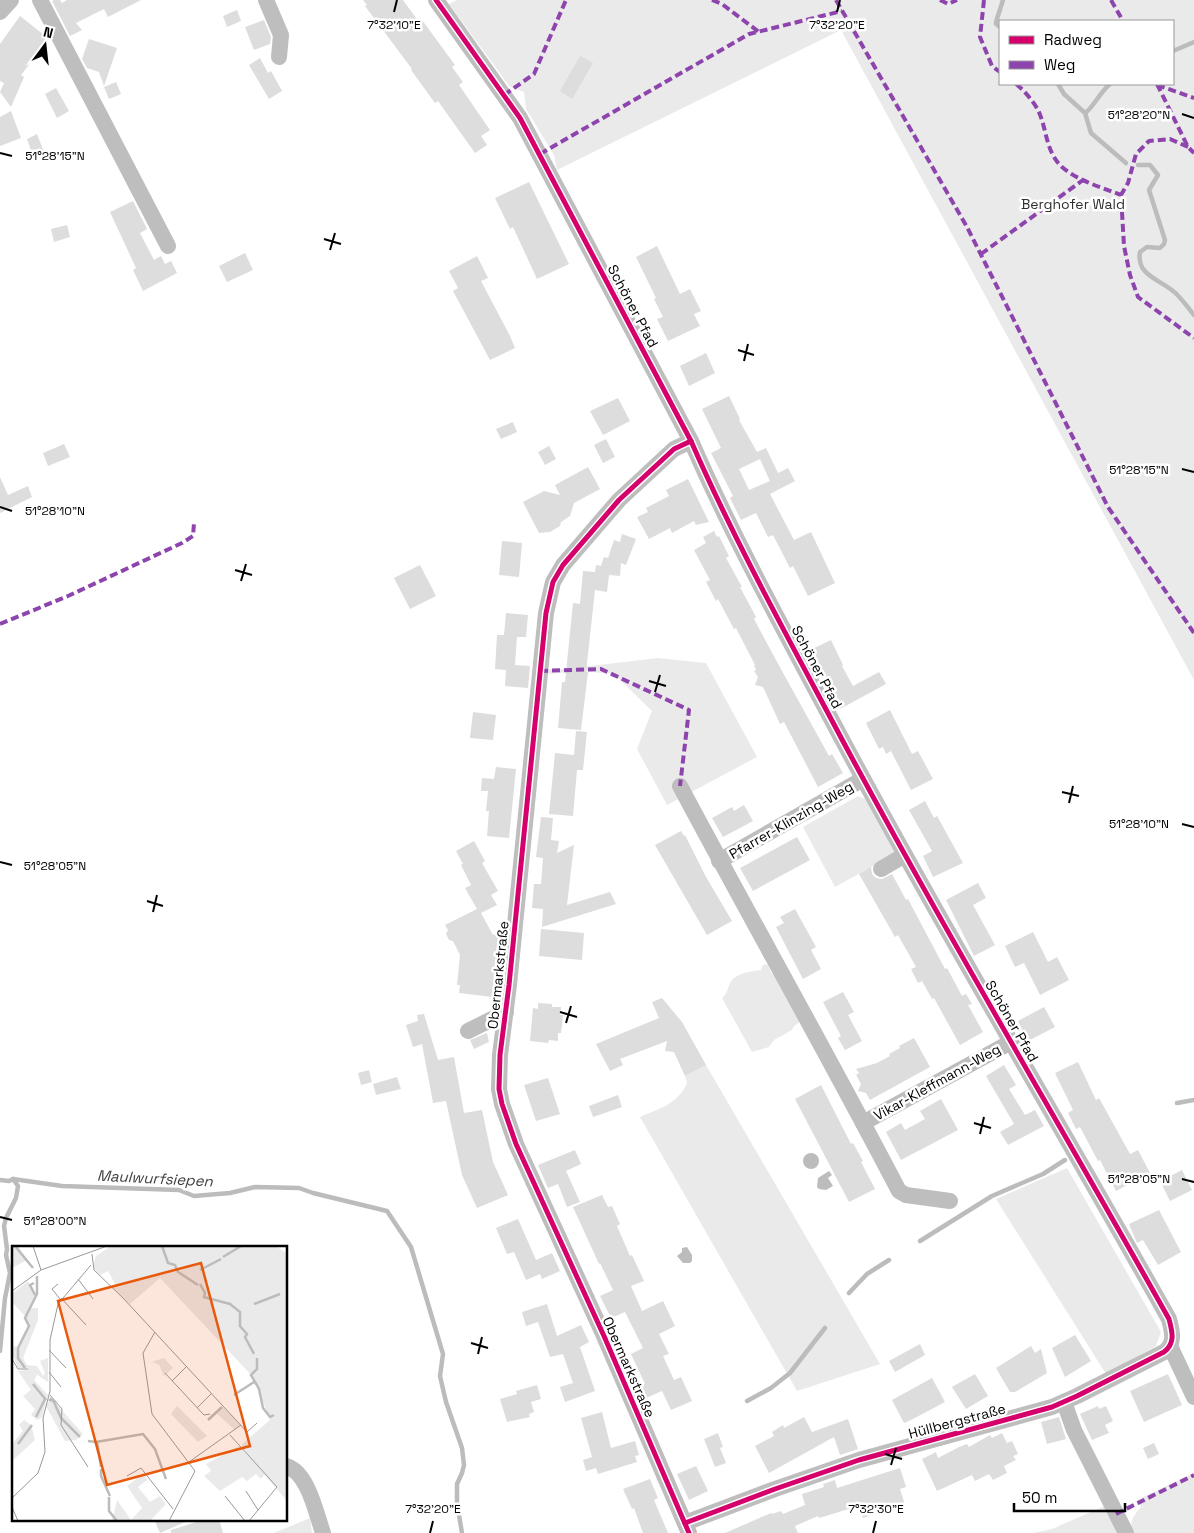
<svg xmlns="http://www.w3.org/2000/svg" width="1194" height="1533" font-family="'Space Grotesk',sans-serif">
<rect width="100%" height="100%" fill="#fff"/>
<g fill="#eaeaea" fill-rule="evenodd">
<path d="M457 0H1194V680L841 30 557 170 554 155 526 109 524 92 510 87 449 4ZM1000 21H1173V84H1000Z"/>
<path d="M658 658 706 663 757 757 667 805 637 749 652 711 614 674 581 671 547 674V669L556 670Z"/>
<path d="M858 796 865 799 895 854 835 887 803 827Z"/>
<path d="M765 964 768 965 772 974 777 972 803 1020 794 1026 792 1030 774 1040 769 1047 752 1052 722 998C729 992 727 986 732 980 738 973 752 971 761 970L762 966Z"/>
<path d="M706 1065 880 1364 797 1391 640 1117C660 1108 677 1105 687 1083L685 1076Z"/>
<path d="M1067 1168 1161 1332 1156 1346 1106 1374 996 1199Z"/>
<path d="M1194 1473V1533H1132C1129 1521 1134 1515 1141 1507L1137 1500Z"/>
<path d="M1107 1505 1121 1533H1033L1052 1529Z"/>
<path d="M310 1518 312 1533H274Z"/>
</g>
<g fill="#bcbcbc">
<circle cx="811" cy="1161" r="8"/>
<path d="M829 1171 832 1175 828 1178 833 1186 826 1190 819 1189 817 1187 818 1178Z"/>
<path d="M687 1247 692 1255V1261L690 1263H683L677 1256 682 1252V1248Z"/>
</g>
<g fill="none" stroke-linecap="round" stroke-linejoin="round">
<g stroke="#bcbcbc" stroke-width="4.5">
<path d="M1000 27 996 24V22L1003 0"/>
<path d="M1173 51 1194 42"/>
<path d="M1058 84 1064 94 1085 113 1091 133 1126 163"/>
<path d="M1085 113C1093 108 1100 92 1110 84"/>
<path d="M1138 165H1150L1158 175 1149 190 1165 240 1164 244 1160 248 1147 247 1140 252C1136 275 1159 279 1173 291 1180 296 1188 308 1194 315"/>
<path d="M1177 1103 1194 1100"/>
<path d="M0 1180 9 1181 13 1179 62 1186 179 1190 194 1196 230 1193 255 1187 299 1188 313 1193 387 1211 411 1247 443 1354 440 1376 446 1402 462 1448 464 1465 462 1473 457 1484V1503L462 1533"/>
<path d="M920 1241 992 1196 1043 1174 1065 1160"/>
<path d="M849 1293 867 1274 889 1260"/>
<path d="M0 1351 5 1298 10 1273 6 1255 7 1249 4 1226 6 1218 16 1198 18 1186 13 1179"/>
<path d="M747 1401 771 1388 790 1373 825 1328"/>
</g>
</g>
<g fill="#ddd" fill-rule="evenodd">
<path d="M54 0H60L62 3 67 0H141L108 17 104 9 76 23 82 30 70 36 52 1Z"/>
<path d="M363 0H403L419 22 422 20 455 65 452 67 463 82 459 85 490 130 481 136 487 145 475 153 438 101 435 103 411 70 412 69 365 6 367 5Z"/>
<path d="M237 10 241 21 227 27 223 16Z"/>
<path d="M20 16 49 39 21 75 24 77 11 107 0 92 4 83 0 81V44Z"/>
<path d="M264 20 271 37 270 44 254 50 245 27Z"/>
<path d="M89 39 117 48 104 86 99 72 87 68 82 59Z"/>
<path d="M580 56 593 63 572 99 560 91Z"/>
<path d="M260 58 268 73 271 71 282 91 269 99 249 65Z"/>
<path d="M116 82 121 94 109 99 104 87Z"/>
<path d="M56 88 69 111 57 118 45 94Z"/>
<path d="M11 111 21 138 0 146V117Z"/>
<path d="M37 134 44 152 33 156 27 139Z"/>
<path d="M529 182 569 264 537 279 513 227 510 229 495 198Z"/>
<path d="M133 201 147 229 140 233 154 260 161 256 165 264 171 261 177 273 143 291 133 270 136 268 110 212Z"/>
<path d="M67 225 70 237 54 242 51 229Z"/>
<path d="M657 246 680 294 690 289 701 311 694 314 700 326 668 341 657 319 663 317 654 299 656 298 636 257Z"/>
<path d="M245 253 253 270 227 282 219 266Z"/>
<path d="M477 256 488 278 481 281 510 336 515 348 490 360 453 291 458 288 449 271Z"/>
<path d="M706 353 715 373 689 386 680 366Z"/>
<path d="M729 396 740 419 739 420 757 452 766 448 778 473 788 468 795 481 770 494 794 540 811 532 835 583 808 596 793 566 790 568 773 535 768 537 756 513 741 520 730 498 733 496 711 453 721 448 702 409ZM760 459 770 481 749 490 739 469Z"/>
<path d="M618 398 630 421 603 435 590 411Z"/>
<path d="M513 422 517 432 501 439 496 429Z"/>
<path d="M606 439 615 457 603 463 594 445Z"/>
<path d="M64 444 70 457 48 466 43 453Z"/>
<path d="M549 446 556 459 545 465 538 452Z"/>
<path d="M588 467 600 489 574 503 570 516 561 522 560 526 550 532 539 533 523 502 544 491 560 495 555 485Z"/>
<path d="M0 477 8 495 28 486 32 497 0 513Z"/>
<path d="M688 479 709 522 696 525 694 521 672 533 670 528 649 539 637 517 648 512 646 508 669 496 666 490Z"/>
<path d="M714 531 717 537 719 536 729 556 726 558 742 587H740L756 617 754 619 776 660 829 756 832 754 843 773 818 787 784 722 780 724 763 687 755 685 758 677 754 671 756 670 754 665H755L736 628 734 629 718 599 716 601 706 582 710 580 694 550 706 543 703 537Z"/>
<path d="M622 534 636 539 626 565 621 563 620 576 609 575 607 592 595 590 586 672H588L581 730 558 728 562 682H565L573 603 580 604 583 571 595 572 596 565 601 566 604 557 608 558 614 540 620 542Z"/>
<path d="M502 541 522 543 519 577 499 575Z"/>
<path d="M420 565 436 596 410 609 394 578Z"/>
<path d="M506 613 528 615 526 637H517L515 665 530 666 528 688 505 686 506 670 495 669 497 635H504Z"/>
<path d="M831 640 843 665 842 666 853 686 879 672 886 684 840 709 810 650Z"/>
<path d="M890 710 912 754 918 751 933 779 911 790 891 751 886 754 883 747 879 749 866 723Z"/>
<path d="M473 712 496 715 493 740 470 738Z"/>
<path d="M576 731 587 732 583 770H577L573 816 549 814 555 753 574 755Z"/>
<path d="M496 767 516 769 509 838 487 836 489 811H486L488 791H481L482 778 494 779Z"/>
<path d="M925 801 934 818 937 816 963 863 933 877 923 856 932 851 909 810Z"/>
<path d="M744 805 753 821 723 837 712 818 732 807 734 811Z"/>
<path d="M541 817 553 818 551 840 559 841 557 853 574 845 567 905 610 892 616 904 542 927 543 909 532 908 534 884H541L543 858 536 857Z"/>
<path d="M681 831 684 836 685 835 706 877 732 921 707 935 655 845Z"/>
<path d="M797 837 810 860 753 891 740 868Z"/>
<path d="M474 841 485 861 482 863 498 891 491 895 497 905 481 913 493 935 498 933 503 943 498 946 492 997 459 993 460 985H457L460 955 453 941 449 940 446 934 448 930 445 925 477 909 465 888 471 885 461 865 463 864 456 851Z"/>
<path d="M871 867 872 874 876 878 882 879 892 874 906 900 908 899 945 969 947 968 962 996 966 994 972 1004 968 1005 983 1032 960 1045 934 998 932 999 922 981 918 983 911 969 916 967 898 935 895 937 859 874Z"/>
<path d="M978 883 986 898 973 905 995 945 974 956 946 900Z"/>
<path d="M795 909 816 947 811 950 821 969 803 979 776 927 784 923 780 917Z"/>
<path d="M541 929 584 933 582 960 539 956Z"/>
<path d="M1033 932 1048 962 1057 957 1069 980 1040 995 1024 963 1015 967 1005 946Z"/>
<path d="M843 992 854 1012 848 1015 862 1041 845 1050 838 1038 841 1036 823 1002Z"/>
<path d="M662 998 682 1022 706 1065 685 1076 674 1052 665 1051 667 1041 620 1059 623 1065 610 1071 596 1044 659 1018 652 1002Z"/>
<path d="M538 1003 552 1004V1007H561L560 1015H563L561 1033H558V1041L549 1040 548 1043 530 1041 533 1008 538 1009Z"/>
<path d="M1044 1007 1055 1027 1028 1041 1018 1021Z"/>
<path d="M424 1014 438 1060 454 1057 464 1113 482 1110 493 1162 508 1195 477 1208 462 1175 446 1101 433 1103 422 1044 413 1047 406 1025 418 1021 417 1015Z"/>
<path d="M487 1033 489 1042 474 1049 470 1040Z"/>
<path d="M914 1038 930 1067 870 1100 866 1093 858 1091 861 1084 856 1075 859 1073 856 1069 877 1063 890 1056 889 1054 900 1048 899 1046Z"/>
<path d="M1078 1062 1096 1100 1099 1098 1130 1154 1138 1150 1150 1173 1116 1191 1100 1160 1098 1161 1080 1127 1076 1129 1068 1113 1073 1110 1055 1073Z"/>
<path d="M1004 1065 1016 1085 1009 1089 1025 1115 1035 1110 1044 1126 1008 1145 1000 1132 1014 1124 986 1076Z"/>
<path d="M369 1070 372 1082 361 1085 358 1073Z"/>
<path d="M397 1077 401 1089 376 1095 373 1084Z"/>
<path d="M548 1078 560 1114 536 1121 524 1085Z"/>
<path d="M821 1085 851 1144 853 1143 863 1161 861 1162 875 1189 849 1202 795 1099Z"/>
<path d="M618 1095 622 1107 593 1117 589 1106Z"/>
<path d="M941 1099 958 1130 901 1160 886 1132 901 1123 905 1130 925 1119 920 1111Z"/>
<path d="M575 1150 581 1164 566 1171 580 1202 567 1207 558 1184 548 1188 538 1165Z"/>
<path d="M1182 1170 1192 1190 1170 1201 1160 1181Z"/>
<path d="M602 1195 608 1207 612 1206 620 1224 617 1226 630 1256 632 1255 644 1281 631 1286 642 1311 663 1301 675 1326 659 1334 669 1354 663 1356 674 1380 681 1377 692 1401 671 1410 662 1391 644 1399 639 1387 645 1384 631 1354 643 1348 625 1312 611 1318 600 1296 613 1290 600 1263 599 1264 573 1207Z"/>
<path d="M1159 1210 1181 1252 1158 1265 1143 1240 1137 1243 1129 1224Z"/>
<path d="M518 1219 536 1260 552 1253 560 1271 542 1279 540 1274 526 1280 514 1252 507 1254 496 1228Z"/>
<path d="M547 1304 557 1336 581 1325 589 1342 580 1347 595 1391 565 1402 560 1387 573 1383 563 1354 550 1357 538 1322 526 1326 522 1312Z"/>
<path d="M1075 1335 1091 1361 1065 1377 1052 1348Z"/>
<path d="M920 1344 925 1355 895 1372 889 1361Z"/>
<path d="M1031 1346 1035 1353 1041 1349 1047 1373 1015 1392H1010L996 1368Z"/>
<path d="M975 1374 988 1396 966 1409 952 1387Z"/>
<path d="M1168 1374 1182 1405 1144 1422 1130 1391Z"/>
<path d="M932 1378 945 1402 911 1420 904 1423 892 1400Z"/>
<path d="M537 1385 541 1399 531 1402 534 1412 529 1414 530 1417 507 1422 500 1399 517 1394 516 1391Z"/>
<path d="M1098 1406 1099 1409 1106 1406 1113 1421 1105 1425 1109 1433 1092 1440 1080 1414Z"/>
<path d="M602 1412 611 1448 635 1441 639 1455 635 1456 637 1462 598 1474 596 1468 586 1471 583 1460 592 1457 581 1418Z"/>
<path d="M804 1417 812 1432 848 1419 858 1449 840 1455 834 1437 769 1473 755 1446 774 1436 772 1432 783 1425 784 1428Z"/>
<path d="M1059 1417 1066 1439 1047 1444 1041 1422Z"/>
<path d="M718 1433 723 1447 720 1448 726 1463 715 1467 704 1439Z"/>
<path d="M1002 1433 1007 1443 1012 1441 1018 1454 1013 1456 1016 1460 1004 1466 1007 1473 993 1480 989 1474 975 1481 972 1475 937 1491 922 1459 936 1452 938 1458 959 1447 967 1444 969 1447 990 1435 992 1438Z"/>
<path d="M1154 1443 1159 1454 1148 1459 1143 1448Z"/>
<path d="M696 1466 708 1491 689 1500 677 1474Z"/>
<path d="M900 1468 906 1487 900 1489 905 1505 863 1518 860 1508 852 1510V1508L819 1518 818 1516 795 1526 798 1533H725L771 1513 772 1514 781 1511 783 1514 805 1505 802 1494 824 1487 823 1484 835 1480 837 1488Z"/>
<path d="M650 1479 658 1498 654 1500 668 1533H643L634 1508 632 1509 623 1489Z"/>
<path d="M154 1519H192L160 1533Z"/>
<path d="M206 1519H219L223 1533H171V1530Z"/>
</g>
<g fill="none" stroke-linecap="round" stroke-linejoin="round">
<g stroke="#bebebe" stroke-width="16">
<path d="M40 0 168 246"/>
<path d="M266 0 281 35 279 57"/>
<path d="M436 0 520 118 691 441C732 535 781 625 829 715 937 919 1056 1117 1169 1319 1172 1331 1176 1343 1164 1352L1077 1396 1052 1407 859 1460 775 1489 685 1523"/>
<path d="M0 12 11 0"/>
<path d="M680 786C752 921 828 1055 899 1191L906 1195 950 1201"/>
<path d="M719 861 863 779"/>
<path d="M881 869 905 855"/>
<path d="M468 1031 506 1012"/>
<path d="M863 1123 1011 1042"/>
<path d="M1170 1346 1194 1397"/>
<path d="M1064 1402 1074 1430 1126 1533"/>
<path d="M286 1466C308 1472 316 1513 323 1533"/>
<path d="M689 1533 604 1336 516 1144 502 1104 499 1089 500 1055 509 985 546 613 553 582 563 565 619 500 674 449 691 441"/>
</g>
<g stroke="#8e44ad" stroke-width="4" stroke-dasharray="8 4" stroke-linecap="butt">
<path d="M712 0 722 4 759 32"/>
<path d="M836 0 967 227 1108 507 1194 633"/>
<path d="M940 0 948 4 957 0"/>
<path d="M984 0 980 37 992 66 1000 72"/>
<path d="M1111 0 1123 21"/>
<path d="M1016 84C1024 90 1033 101 1038 110 1047 128 1045 151 1062 167 1078 181 1101 187 1121 195"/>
<path d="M1157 84 1188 147 1194 153"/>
<path d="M1157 85 1194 98"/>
<path d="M504 95 534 74 566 0"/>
<path d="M1188 147 1170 139 1149 141 1136 154 1128 183 1121 195 1124 246 1130 275 1138 297 1194 338"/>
<path d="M540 154 749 34 842 11"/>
<path d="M981 254 1083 180"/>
<path d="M0 624 68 596 182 543 193 536 194 523"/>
<path d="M540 671 601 669 689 710 680 786"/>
<path d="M1116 1514 1194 1475"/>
</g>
<g stroke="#fff" stroke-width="8">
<g id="cycleway">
<path d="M436 0 520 118 691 441C732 535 781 625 829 715 937 919 1056 1117 1169 1319 1172 1331 1176 1343 1164 1352L1077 1396 1052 1407 859 1460 775 1489 685 1523"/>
<path d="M689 1533 604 1336 516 1144 502 1104 499 1089 500 1055 509 985 546 613 553 582 563 565 619 500 674 449 691 441"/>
</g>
</g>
<use href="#cycleway" stroke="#d6006c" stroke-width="5"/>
</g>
<path fill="none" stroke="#000" stroke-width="2" d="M394 12 397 0M837 12 840 0M1182 114 1194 118M0 153 12 156M324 239 341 244M330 250 335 233M738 350 754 355M744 361 748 344M1182 469 1194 472M0 507 12 511M235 570 252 575M241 581 246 564M649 681 666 686M655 692 660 675M1062 792 1079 796M1069 803 1073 786M1182 824 1194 827M0 862 12 865M147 901 163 906M153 912 157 895M560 1012 577 1017M566 1023 571 1006M974 1123 991 1128M980 1134 984 1117M1182 1179 1194 1182M0 1217 12 1220M471 1343 488 1348M478 1354 482 1337M885 1454 902 1459M891 1465 896 1448M430 1533 433 1521M873 1533 876 1521"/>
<g text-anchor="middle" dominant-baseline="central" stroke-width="5" stroke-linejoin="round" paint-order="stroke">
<g font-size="14" fill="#303030" stroke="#fff">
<text x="1073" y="204">Berghofer Wald</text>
</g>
<g font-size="14" fill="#000" stroke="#fff">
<text transform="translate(633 306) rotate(62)">Schöner Pfad</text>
<text transform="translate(817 667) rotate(62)">Schöner Pfad</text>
<text transform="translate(791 820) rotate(-30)">Pfarrer-Klinzing-Weg</text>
<text transform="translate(498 975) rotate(-84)">Obermarkstraße</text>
<text transform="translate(1012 1021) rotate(60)">Schöner Pfad</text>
<text transform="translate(937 1082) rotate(-29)">Vikar-Kleffmann-Weg</text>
<text transform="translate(629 1367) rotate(66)">Obermarkstraße</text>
<text transform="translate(957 1421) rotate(-15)">Hüllbergstraße</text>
</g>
<g font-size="15" font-style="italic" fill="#414141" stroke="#fff">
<text transform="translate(155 1178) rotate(3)">Maulwurfsiepen</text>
</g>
</g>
<g transform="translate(12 1246)">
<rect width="275" height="275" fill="#fff"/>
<path d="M0 0H6L15 14 0 22ZM99 0H263L275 7V255L230 202V198L258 174 242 132 148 32 118 58 100 41 103 38 96 25 88 29 81 21 84 10ZM16 35 23 49 19 62H26V74L11 112 15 119 25 120 31 130 33 127 28 115 36 112V136L18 124 25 129 22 134 36 149 30 171 25 174 19 169 23 163 11 150 19 144 6 125 16 124V122H6L0 108V100L6 101 17 80 13 70 0 56V48ZM152 112 161 122 152 130 147 119 141 116 133 118ZM39 152 71 188 64 194 53 195 34 160ZM165 160 195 190 186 196 159 168ZM211 161 228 179 223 184 204 167ZM12 174 19 179 23 194 0 215V198L11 185 7 179ZM227 200 253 228 249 233 244 228 235 235 230 231 208 245 192 230 199 225 194 218ZM132 227 135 234 126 241 138 256 148 250 154 258 138 275H100L105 254 119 274 130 262 115 240Z" fill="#eaeaea"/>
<path fill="none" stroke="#bcbcbc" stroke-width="2.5" d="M3 0 21 22M150 0 156 17 163 19 166 26 186 39M211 11 229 0M188 24 209 13M22 37 18 39 23 49M188 38 193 47 192 51 218 58 228 66V80L235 88 233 91 242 108M242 58 268 48M245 112V123L239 129 247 143 251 162 258 171 262 169M13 122 6 112V102L17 80 13 72 25 48V30M21 138 34 154M222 149 242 136M37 155 39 153 42 156 49 172 68 191M24 171 33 153M196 174 210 161M76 195 84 196 131 188 143 203 154 233M85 196 89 221M6 198 20 179M89 223V230L98 250M97 251V265L105 275"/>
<path fill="none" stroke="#999" stroke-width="1" d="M21 0 29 24M80 8 82 24 112 53 235 186 245 177M66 33 81 53M46 38 40 43 48 53M0 45 29 24 95 0M49 52 74 79M143 86 131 107 140 168 183 225 157 275M37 104 54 122M0 113 6 123H16M37 126 49 141M153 127 192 169 198 168M160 135 174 121M38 149 50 163 49 179 76 221M185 162 200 147M218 189 265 241 237 275M177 216 229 179M115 230 129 222 161 263M234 245 246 264M213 250 233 275M0 252 26 227 33 206 31 172 38 145V94L46 58 79 19M0 261 6 275"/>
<path fill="#e8590c" fill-opacity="0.15" stroke="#e8590c" stroke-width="2.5" d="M189 17 238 200 95 239 46 55Z"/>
<rect width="275" height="275" fill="none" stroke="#000" stroke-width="2.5"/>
</g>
<g font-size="12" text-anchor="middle" fill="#000" stroke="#fff" stroke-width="5" stroke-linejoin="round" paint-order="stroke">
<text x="837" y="29">7°32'20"E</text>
<text x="394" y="29">7°32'10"E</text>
<text x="1139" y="119">51°28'20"N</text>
<text x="55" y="160">51°28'15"N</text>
<text x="1139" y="474">51°28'15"N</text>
<text x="55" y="515">51°28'10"N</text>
<text x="1139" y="828">51°28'10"N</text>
<text x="55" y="870">51°28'05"N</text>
<text x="1139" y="1183">51°28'05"N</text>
<text x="55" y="1225">51°28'00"N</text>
<text x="433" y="1513">7°32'20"E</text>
<text x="876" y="1513">7°32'30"E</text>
</g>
<rect x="999" y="20" width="175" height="65" fill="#ffffff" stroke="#999999"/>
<rect x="1009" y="36" width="25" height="8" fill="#d6006c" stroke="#999999"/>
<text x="1044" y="45" font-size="15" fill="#000000">Radweg</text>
<rect x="1009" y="61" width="25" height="8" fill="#8e44ad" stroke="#999999"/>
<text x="1044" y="70" font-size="15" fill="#000000">Weg</text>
<g transform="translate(45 45) rotate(15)" stroke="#ffffff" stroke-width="4" paint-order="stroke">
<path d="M0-4L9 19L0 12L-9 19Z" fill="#000000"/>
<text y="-8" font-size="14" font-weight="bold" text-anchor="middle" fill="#000000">N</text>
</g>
<path d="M1014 1503v8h111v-8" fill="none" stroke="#000000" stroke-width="2.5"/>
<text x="1022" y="1503" font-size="15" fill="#000000" stroke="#ffffff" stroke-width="4" paint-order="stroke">50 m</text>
</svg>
